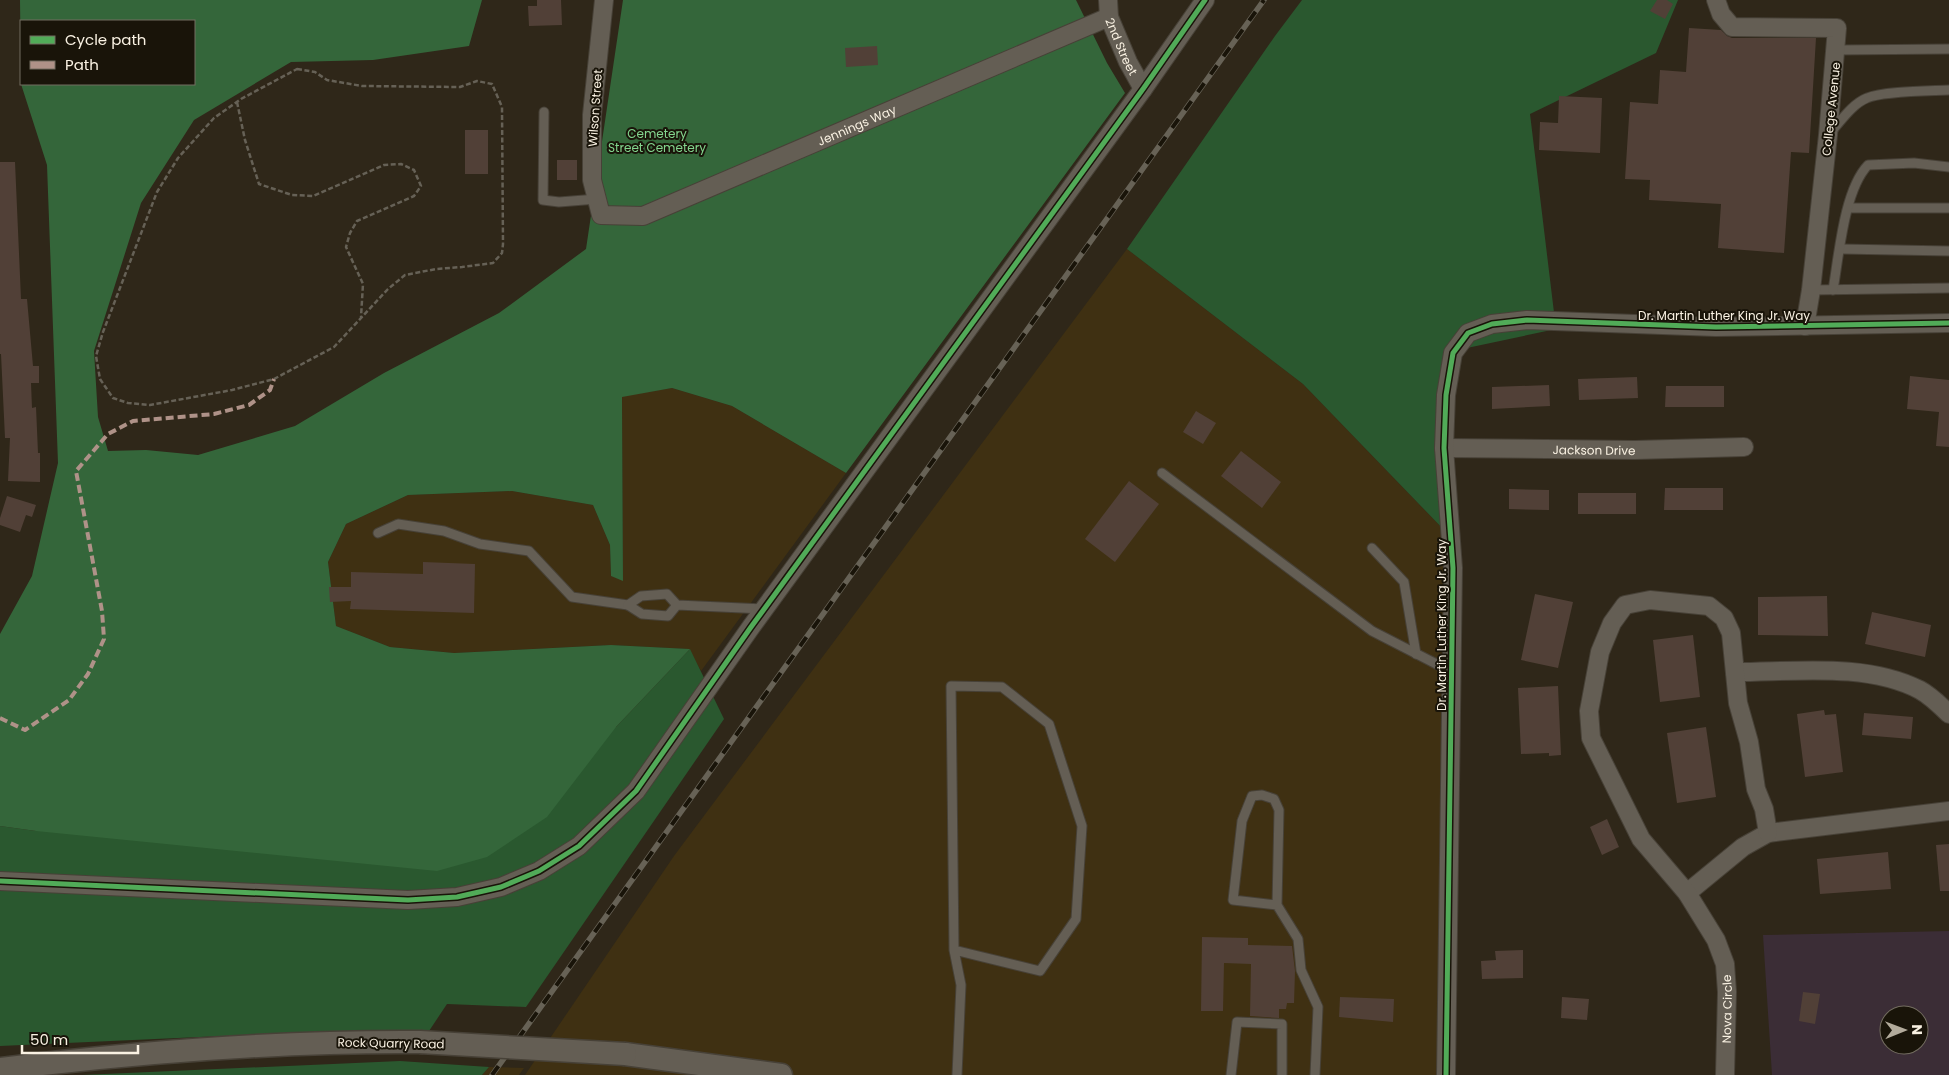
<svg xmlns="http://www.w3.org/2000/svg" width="1949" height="1075" font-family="Poppins,sans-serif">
<rect width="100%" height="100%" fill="#2f2719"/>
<path fill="#3b2d36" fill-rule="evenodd" d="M1949 931V1075H1772L1763 935ZM1889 1015H1919V1045H1889Z"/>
<g fill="#3f3012">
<path d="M1127 249 1303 384 1446 532 1439 1075H525L674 856Z"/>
<path d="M672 388 732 406 846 473 701 671 689 649 611 645 454 653 390 647 336 626 328 562 346 524 408 495 512 491 593 505 610 545 611 576 623 580 622 396Z"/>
<path d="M489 1067 524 1068 519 1075H482Z"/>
</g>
<g fill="#2a582f">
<path d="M1302 0H1678L1656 53 1530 114 1556 329 1448 352 1446 532 1303 384 1127 249 1275 36Z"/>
<path d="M690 649 724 719 526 1007 447 1004 429 1031 222 1036 0 1046V826L36 831 616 727Z"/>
<path d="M400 1061 489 1067 482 1075H82Z"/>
</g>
<path fill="#34663a" d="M20 0H482L469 46 373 60 291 62 194 120 141 203 94 351 98 417 108 451 146 450 198 455 295 426 384 373 499 313 586 249 623 0H1076L1107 63 1125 93 846 473 732 406 672 388 622 397 623 581 611 576 610 545 593 505 512 491 408 495 346 524 328 562 336 626 390 647 454 653 611 645 690 649 616 727 547 817 487 857 437 871 36 831 0 826V634L32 576 58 463 47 165 21 84H194V21H21V83Z"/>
<g fill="#514037">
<path d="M537 0H561L562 25 529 26 528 6H537Z"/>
<path d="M1657 0H1667L1673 4 1665 19 1650 11Z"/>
<path d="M1689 28 1721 30 1727 36 1732 38H1816L1809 153 1791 152 1784 253 1718 248 1721 204 1649 200 1650 180 1625 179 1630 102 1658 104 1660 70 1686 72Z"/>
<path d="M877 46 878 65 846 67 845 48Z"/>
<path d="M1559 96 1602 98 1600 153 1539 150 1540 122 1558 123Z"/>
<rect x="465" y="130" width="23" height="44"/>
<rect x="557" y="160" width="20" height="20"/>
<path d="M0 162H15L21 299H27L33 366H39V383H31L32 408 36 407 38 453H40V482L8 481 10 438H5L1 354H0Z"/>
<path d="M1910 376 1949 380V447L1936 446 1939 412 1907 409Z"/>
<path d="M1637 377 1638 398 1579 400 1578 379Z"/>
<path d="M1549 385 1550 406 1492 409V387Z"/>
<path d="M1666 386H1724V407H1665Z"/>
<path d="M1196 411 1216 423 1203 444 1183 432Z"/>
<path d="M1241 451 1281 482 1262 508 1221 476Z"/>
<path d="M1129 481 1159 504 1115 562 1085 539Z"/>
<path d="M1665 488H1723V510H1664Z"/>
<path d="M1509 489 1549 490V510L1509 509Z"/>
<rect x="1578" y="493" width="58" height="21"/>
<path d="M7 496 36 505 32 517 26 515 20 532 0 525V518Z"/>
<path d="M423 562 475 564 474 613 350 609 351 601 330 602 329 587H351V572L423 574Z"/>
<path d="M1535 594 1573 602 1558 668 1521 660Z"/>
<path d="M1827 596 1828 636 1758 635V597Z"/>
<path d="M1872 612 1931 625 1925 657 1865 644Z"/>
<path d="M1693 635 1700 697 1660 702 1653 640Z"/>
<path d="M1558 686 1561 755 1549 756V753L1521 754 1518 688Z"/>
<path d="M1824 710 1825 715 1836 714 1843 772 1805 777 1797 714Z"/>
<path d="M1864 713 1913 717 1911 739 1862 735Z"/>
<path d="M1706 727 1716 797 1677 803 1667 733Z"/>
<path d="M1607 819 1619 847 1602 855 1590 827Z"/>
<path d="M1949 844V891H1940L1936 845Z"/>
<path d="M1888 852 1891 889 1820 894 1817 859Z"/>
<path d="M1202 937 1248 938V945L1292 946 1295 971 1294 1003H1287L1286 1009H1279V1018L1250 1016 1251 964 1224 963 1223 1011H1201Z"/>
<path d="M1523 950V978L1482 979 1481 961 1496 960 1495 951Z"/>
<path d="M1803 992 1820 994 1815 1024 1799 1021Z"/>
<path d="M1340 997 1394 999 1393 1022 1339 1017Z"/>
<path d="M1562 997 1589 999 1587 1020 1561 1018Z"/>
</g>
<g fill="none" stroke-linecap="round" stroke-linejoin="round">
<g stroke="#474137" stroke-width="11">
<g id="service">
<path d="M1837 50 1949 49"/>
<path d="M544 112 543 200 559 202 597 199"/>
<path d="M1830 133C1841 121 1852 104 1867 98 1883 91 1929 91 1949 90"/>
<path d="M1849 208H1949"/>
<path d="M1841 249 1949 251"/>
<path d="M1811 290 1949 288"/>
<path d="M1833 290C1839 255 1844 190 1868 165L1914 163 1949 167"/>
<path d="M1162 473 1372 631 1452 672"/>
<path d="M378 533 398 524 444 531 480 544 529 551 572 597 628 605"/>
<path d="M1372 548 1404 582 1416 654"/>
<path d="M677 605 668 616 642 614 628 605 641 596 667 594 677 605 764 609"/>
<path d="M1277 905 1233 900 1242 821 1252 796 1262 795 1274 799 1279 810 1277 905 1298 939 1301 970 1318 1007 1315 1075"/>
<path d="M954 950 1040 971 1076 919 1082 826 1049 724 1002 687 951 686 954 950 961 985 957 1075"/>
<path d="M1231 1075 1237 1022 1282 1024V1075"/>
</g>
</g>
<g stroke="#474137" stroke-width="20">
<g id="minor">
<path id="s1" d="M604 0 592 115V180L601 215 643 216 1109 17"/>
<path id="s2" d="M1108 0 1109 17 1128 62 1143 89"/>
<path d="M1716 0 1721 14 1732 27 1837 28 1828 135 1811 290 1805 326"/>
<path id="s3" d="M1444 448 1635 450 1744 447"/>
<path d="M1735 672C1794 672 1866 662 1920 690 1931 696 1940 705 1949 714"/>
<path d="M0 881 408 900 457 897 501 887 539 871 579 846 636 791 751 627 1143 89 1205 0"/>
<path d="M1687 893 1743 847 1768 833 1949 811"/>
<path d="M1446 1075 1453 568 1444 448 1446 395 1453 353 1468 333 1492 324 1527 320 1716 327 1949 323"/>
<path id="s4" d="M1725 1075 1727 992 1725 964 1716 940 1687 893 1641 839 1591 738 1589 711 1600 652 1612 623 1625 605 1650 600 1709 606 1724 618 1731 633 1738 703 1749 742 1756 789 1764 809 1768 833"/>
</g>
</g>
<g stroke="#474137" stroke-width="25">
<g id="tertiary">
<path d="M625 1054 781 1075"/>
<path d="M0 1069C139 1052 279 1041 420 1042"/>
</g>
</g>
<g stroke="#666156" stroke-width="2.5" stroke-dasharray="5 2.5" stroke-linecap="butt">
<path d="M297 69 315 72 327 80 362 86 460 87 477 81 492 84 502 107 503 244 502 253 493 263 462 267 436 269 405 275 388 289 334 347 274 379 232 390 150 405 128 403 113 398 100 379 96 356 103 332 157 192 178 158 214 118 241 99Z"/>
<path d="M237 102 245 140 259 184 292 195 313 196 384 165 401 164 414 170 421 186 414 196 357 221 350 233 346 247 363 284 361 317"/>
</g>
<use href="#service" stroke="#645e54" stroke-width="9"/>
<use href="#minor" stroke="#645e54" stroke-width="18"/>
<use href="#tertiary" stroke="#645e54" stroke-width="22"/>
<g stroke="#676256" stroke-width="5.5">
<path id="rail" d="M492 1075 1264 0"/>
</g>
<use href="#rail" stroke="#191409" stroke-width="4" stroke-dasharray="11" stroke-linecap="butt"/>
<g stroke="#474137" stroke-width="25" stroke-linecap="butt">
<path id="tertiary-bridge" d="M420 1042 625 1054"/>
</g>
<use href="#tertiary-bridge" stroke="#645e54" stroke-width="22"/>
<path stroke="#af9288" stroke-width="4" stroke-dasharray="8 4" stroke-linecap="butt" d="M0 718 25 730 69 700 88 674 104 639 102 611 76 471 108 434 133 421 214 414 249 405 270 390 274 379"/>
<g stroke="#191409" stroke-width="8">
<g id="cycleway">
<path d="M0 881 408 900 457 897 501 887 539 871 579 846 636 791 751 627 1143 89 1205 0"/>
<path d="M1446 1075 1453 568 1444 448 1446 395 1453 353 1468 333 1492 324 1527 320 1716 327 1949 323"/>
</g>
</g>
<use href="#cycleway" stroke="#51ab58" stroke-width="5"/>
</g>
<g text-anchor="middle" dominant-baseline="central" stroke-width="4" stroke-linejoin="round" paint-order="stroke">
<g font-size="12" fill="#faf2e3" stroke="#191409">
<text stroke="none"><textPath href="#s2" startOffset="49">2nd Street</textPath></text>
<text transform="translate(595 108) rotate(-86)">Wilson Street</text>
<text transform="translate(1831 109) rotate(-84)">College Avenue</text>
<text stroke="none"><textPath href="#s1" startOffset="491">Jennings Way</textPath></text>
<text x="1724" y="315">Dr. Martin Luther King Jr. Way</text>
<text stroke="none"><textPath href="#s3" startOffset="150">Jackson Drive</textPath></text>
<text transform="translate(1441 625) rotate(-90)">Dr. Martin Luther King Jr. Way</text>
<text stroke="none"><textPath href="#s4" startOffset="66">Nova Circle</textPath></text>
<text transform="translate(391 1043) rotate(1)">Rock Quarry Road</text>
</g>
<g font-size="12" fill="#83d58e" stroke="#191409">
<text x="657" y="133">Cemetery<tspan x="657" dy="14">Street Cemetery</tspan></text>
</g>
</g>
<rect x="20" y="20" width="175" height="65" fill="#191409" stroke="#736d60"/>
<rect x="30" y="36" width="25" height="8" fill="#51ab58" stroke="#736d60"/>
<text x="65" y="45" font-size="15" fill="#faf2e3">Cycle path</text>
<rect x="30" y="61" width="25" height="8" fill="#af9288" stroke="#736d60"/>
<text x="65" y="70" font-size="15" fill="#faf2e3">Path</text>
<g transform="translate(1904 1030) rotate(89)"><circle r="24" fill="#191409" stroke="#736d60"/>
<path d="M0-4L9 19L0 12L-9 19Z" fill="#b3ab9c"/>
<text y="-8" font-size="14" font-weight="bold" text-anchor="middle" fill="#faf2e3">N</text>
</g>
<path d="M22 1045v8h116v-8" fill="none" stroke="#faf2e3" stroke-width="2.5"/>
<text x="30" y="1045" font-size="15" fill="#faf2e3" stroke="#191409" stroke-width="4" paint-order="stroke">50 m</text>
</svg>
